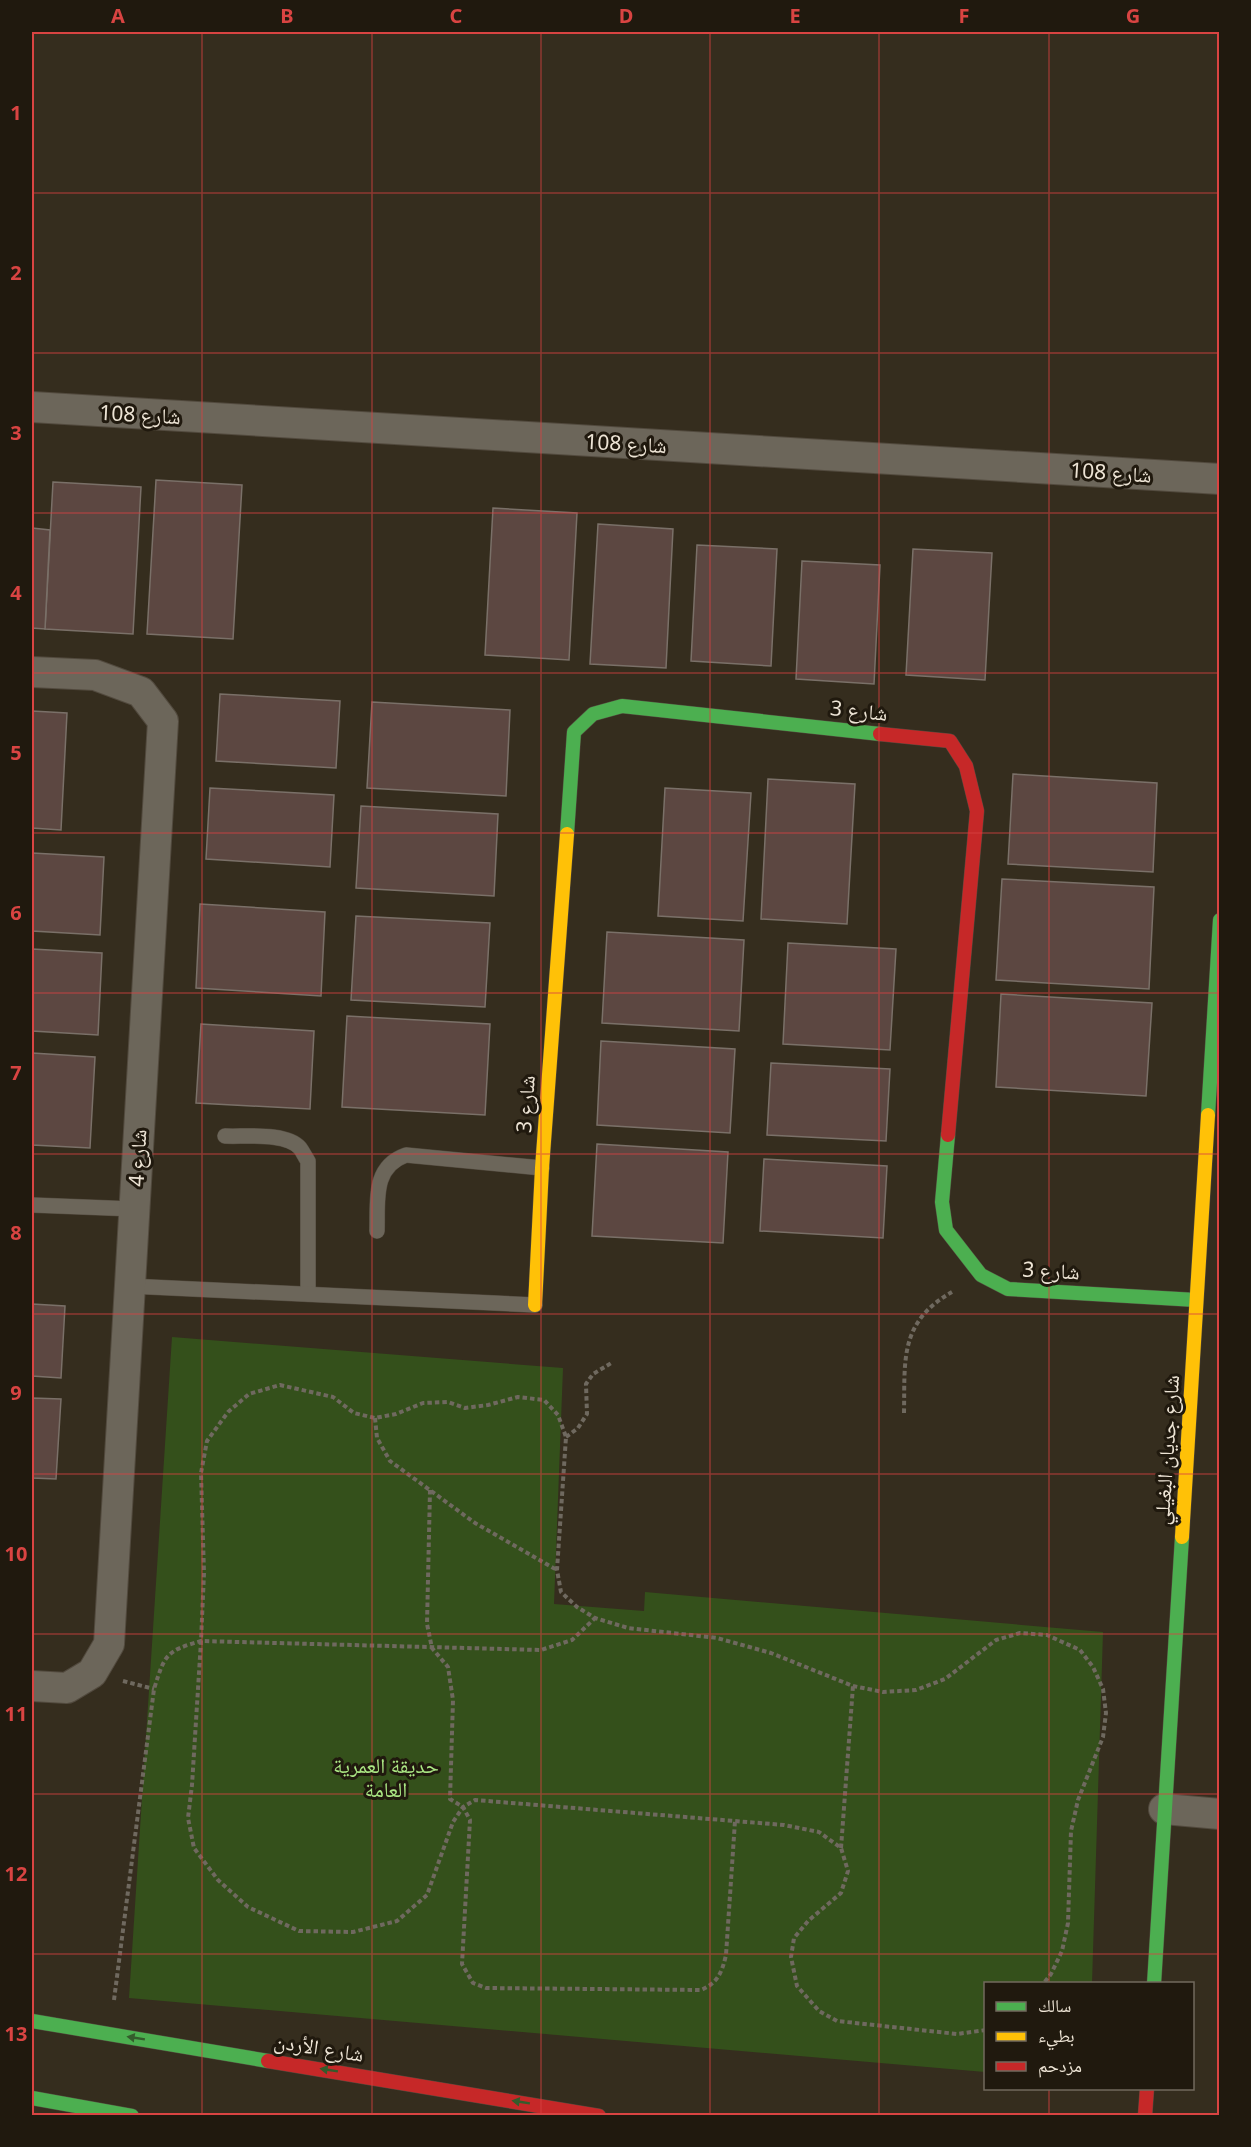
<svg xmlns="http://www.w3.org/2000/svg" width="1251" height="2147" font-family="'Noto Sans','Noto Naskh Arabic',sans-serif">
<rect width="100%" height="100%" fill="#352d1e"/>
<path fill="#34501b" d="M172 1337 563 1368 554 1604 644 1611 645 1592 1103 1632 1092 1983 986 1984 985 2072 129 1998Z"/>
<g fill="#5c4741" stroke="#7a7068" stroke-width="1.5">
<path d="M156 480 242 485 233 639 147 634Z"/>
<path d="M53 482 141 487 133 634 45 629Z"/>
<path d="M493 508 577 513 569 660 485 655Z"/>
<path d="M598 524 673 529 666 668 590 664Z"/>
<path d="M32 528 50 530 45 629 32 628Z"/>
<path d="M697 545 777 549 771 666 691 661Z"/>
<path d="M913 549 992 553 985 680 906 675Z"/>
<path d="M802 561 880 565 874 684 796 679Z"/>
<path d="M220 694 340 701 336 768 216 761Z"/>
<path d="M372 702 510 710 506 796 367 788Z"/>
<path d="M32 711 67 713 61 830 32 828Z"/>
<path d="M1013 774 1157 783 1153 872 1008 864Z"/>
<path d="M768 779 855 784 847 924 761 919Z"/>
<path d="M210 788 334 795 330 867 206 859Z"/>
<path d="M665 788 751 793 743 921 658 916Z"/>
<path d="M361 806 498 814 494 896 356 888Z"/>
<path d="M32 853 104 857 100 935 32 931Z"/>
<path d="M1002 879 1154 887 1149 989 996 980Z"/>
<path d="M200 904 325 912 321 996 196 988Z"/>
<path d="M356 916 490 923 485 1007 351 1000Z"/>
<path d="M607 932 744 940 739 1031 602 1023Z"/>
<path d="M788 943 896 949 890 1050 783 1044Z"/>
<path d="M32 949 102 953 98 1035 32 1031Z"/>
<path d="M1001 994 1152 1003 1146 1096 996 1087Z"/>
<path d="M347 1016 490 1024 485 1115 342 1107Z"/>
<path d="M201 1024 314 1031 310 1109 196 1103Z"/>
<path d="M601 1041 735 1049 730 1133 597 1125Z"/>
<path d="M32 1053 95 1057 90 1148 32 1145Z"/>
<path d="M771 1063 890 1069 886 1141 767 1135Z"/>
<path d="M597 1144 728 1152 723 1243 592 1236Z"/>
<path d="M764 1159 887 1166 883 1238 760 1231Z"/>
<path d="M32 1304 65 1306 61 1378 32 1376Z"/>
<path d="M32 1398 61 1399 56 1479 32 1478Z"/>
</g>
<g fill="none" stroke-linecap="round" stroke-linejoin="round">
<g stroke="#524a3e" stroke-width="16">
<g id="lane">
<path d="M225 1136C245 1137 286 1132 300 1148 303 1152 305 1157 308 1161V1294"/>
<path d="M32 1205 134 1209"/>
<path d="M377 1231C378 1201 372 1167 406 1155L542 1168"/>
<path d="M129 1286 535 1305"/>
</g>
</g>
<g stroke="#524a3e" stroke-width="32">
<g id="street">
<path d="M32 407 1220 479"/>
<path d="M32 672 95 675 141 692 163 721 109 1644 92 1673 67 1688 32 1686"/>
<path d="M1164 1809 1220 1814"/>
</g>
</g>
<g stroke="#524a3e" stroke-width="15">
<g id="fast">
<path d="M567 834 574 732 593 714 622 706 880 734"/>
<path d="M1208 1115 1220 920"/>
<path d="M948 1135 942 1202 946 1230 981 1275 1008 1289 1196 1300"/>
<path d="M1154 1984 1182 1537"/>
<path d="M32 2021 268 2061"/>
<path d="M32 2098 132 2116"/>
</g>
</g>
<g stroke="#524a3e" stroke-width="15">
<g id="slow">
<path d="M535 1305 542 1168 567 834"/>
<path d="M1182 1537 1208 1115"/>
</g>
</g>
<g stroke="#524a3e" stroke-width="15">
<g id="jam">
<path d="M880 734 950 741 966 766 977 811 948 1135"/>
<path d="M268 2061 599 2116"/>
<path d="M1145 2116 1147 2088"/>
</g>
</g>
<g stroke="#6f695f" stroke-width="4" stroke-dasharray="4.5 3" stroke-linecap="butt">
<path d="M904 1413C905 1360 899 1322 952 1292"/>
<path d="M375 1418 377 1438 390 1461 475 1523 557 1570"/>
<path d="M566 1437 578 1428 587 1414 586 1384 593 1374 613 1362"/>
<path d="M430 1490 427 1624 432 1648 448 1667 453 1700 450 1799 463 1807 470 1820 462 1964 473 1983 486 1988 701 1990C718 1983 722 1972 726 1955L735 1821"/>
<path d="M123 1681 154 1689"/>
<path d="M841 1848 853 1686"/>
<path d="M114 2000 154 1689C165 1654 166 1651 201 1641L541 1650 572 1640 595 1618"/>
<path d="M986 2030 957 2034 837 2021 819 2011 797 1986 791 1957 794 1938 808 1921 841 1893 848 1871 841 1848 819 1832 784 1825 475 1800 463 1807 453 1822 427 1895 397 1921 353 1932 299 1931 248 1907 218 1880 194 1848 188 1818 192 1785 201 1641 204 1573 201 1473 207 1441 228 1412 249 1394 280 1385 333 1397 354 1413 375 1418 396 1414 423 1403 448 1402 465 1408 488 1405 518 1397 544 1400 558 1415 566 1437 557 1570 561 1592 577 1607 595 1618 628 1628 717 1638 771 1653 853 1686 883 1692 916 1690 945 1679 996 1640 1020 1633 1047 1635 1080 1650 1093 1667 1103 1689 1106 1713 1103 1737 1078 1800 1071 1831 1068 1923 1062 1951 1051 1974 1043 1984"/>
</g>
<use href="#lane" stroke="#6c665a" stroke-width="15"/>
<use href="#street" stroke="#6c665a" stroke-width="30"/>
<use href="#fast" stroke="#4caf50" stroke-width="14"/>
<use href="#slow" stroke="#ffc107" stroke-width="14"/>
<use href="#jam" stroke="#c62828" stroke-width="14"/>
</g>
<defs><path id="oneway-solid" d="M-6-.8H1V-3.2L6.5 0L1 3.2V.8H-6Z" transform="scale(1.5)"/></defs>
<g fill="#345c2c">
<use href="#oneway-solid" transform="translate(136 2038) rotate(-171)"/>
<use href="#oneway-solid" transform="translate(329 2070) rotate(-171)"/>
<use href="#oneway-solid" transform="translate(521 2102) rotate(-171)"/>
</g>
<path fill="none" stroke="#d94442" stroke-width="1.5" stroke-opacity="0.55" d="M202 32V2116M372 32V2116M541 32V2116M710 32V2116M879 32V2116M1049 32V1984M32 193H1220M32 353H1220M32 513H1220M32 673H1220M32 833H1220M32 993H1220M32 1154H1220M32 1314H1220M32 1474H1220M32 1634H1220M32 1794H1220M32 1954H1220M1049 2088V2116"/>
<g text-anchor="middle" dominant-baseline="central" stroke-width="6" stroke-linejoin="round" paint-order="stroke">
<g font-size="21" fill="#ede4d5" stroke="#20190e">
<text transform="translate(140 414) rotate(3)">شارع 108</text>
<text transform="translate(626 443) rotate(3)">شارع 108</text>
<text transform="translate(1111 472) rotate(4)">شارع 108</text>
<text transform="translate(859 710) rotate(6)">شارع 3</text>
<text transform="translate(525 1104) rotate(-86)">شارع 3</text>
<text transform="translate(137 1158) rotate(-87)">شارع 4</text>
<text transform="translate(1051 1270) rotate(3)">شارع 3</text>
<text transform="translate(1166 1450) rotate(-86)">شارع جديان البغيلي</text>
<text transform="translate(319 2047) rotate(9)">شارع الأردن</text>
</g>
<g font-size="21" fill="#abe784" stroke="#20190e">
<text x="386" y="1765">حديقة العمرية<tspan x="386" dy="24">العامة</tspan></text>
</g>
</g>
<rect width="1251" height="2147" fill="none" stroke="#20190e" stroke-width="66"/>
<rect x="984" y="1982" width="210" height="108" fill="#20190e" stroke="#726a5e" stroke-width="1.5"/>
<rect x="996" y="2002" width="30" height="9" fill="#4caf50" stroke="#726a5e" stroke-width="1.5"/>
<text x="1038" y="2012" font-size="18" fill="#ede4d5">سالك</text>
<rect x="996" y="2032" width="30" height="9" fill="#ffc107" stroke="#726a5e" stroke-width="1.5"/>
<text x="1038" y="2042" font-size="18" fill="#ede4d5">بطيء</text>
<rect x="996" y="2062" width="30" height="9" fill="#c62828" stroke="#726a5e" stroke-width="1.5"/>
<text x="1038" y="2072" font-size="18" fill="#ede4d5">مزدحم</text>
<rect x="33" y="33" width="1185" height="2081" fill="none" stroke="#d94442" stroke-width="2"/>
<g font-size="20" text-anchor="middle" font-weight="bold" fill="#d94442">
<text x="118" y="23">A</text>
<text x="287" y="23">B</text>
<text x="456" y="23">C</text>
<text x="626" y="23">D</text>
<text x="795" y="23">E</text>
<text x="964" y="23">F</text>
<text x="1133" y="23">G</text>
<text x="16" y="120">1</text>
<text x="16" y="280">2</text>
<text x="16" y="440">3</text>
<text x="16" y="600">4</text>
<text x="16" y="760">5</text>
<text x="16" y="920">6</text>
<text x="16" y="1080">7</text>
<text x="16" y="1240">8</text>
<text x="16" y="1400">9</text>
<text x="16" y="1561">10</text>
<text x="16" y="1721">11</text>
<text x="16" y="1881">12</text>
<text x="16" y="2041">13</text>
</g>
</svg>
